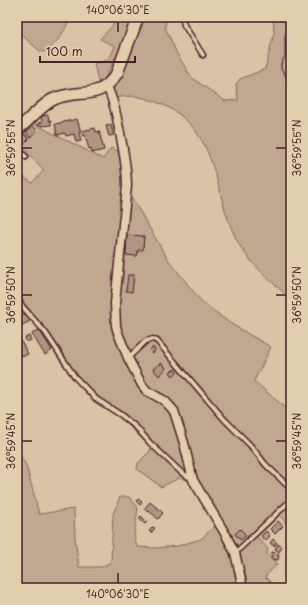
<svg xmlns="http://www.w3.org/2000/svg" width="308" height="605" font-family="'Playpen Sans',sans-serif">
<rect width="100%" height="100%" fill="#d8c4a4"/>
<filter id="ink" filterUnits="userSpaceOnUse"><feTurbulence type="fractalNoise" baseFrequency=".025" numOctaves="2"/><feDisplacementMap in="SourceGraphic" scale="8" xChannelSelector="R" yChannelSelector="G"/><feConvolveMatrix kernelMatrix="1 2 1 2 8 2 1 2 1" color-interpolation-filters="sRGB"/></filter>
<g filter="url(#ink)">
<g fill="#c0a890" stroke="#85645e">
<path d="M17 17H71C63 33 59 42 44 52L40 51 17 31Z"/>
<path d="M110 17H167L165 27 177 54 192 78 225 101 238 100 236 84 240 79 265 69 274 33 273 17H291L289 73 291 84V299C274 284 255 268 242 249 210 199 225 131 159 103 143 97 133 94 115 98L110 87 122 50 115 58 104 80 98 82 94 63C106 63 111 58 115 46L100 39 114 24Z"/>
<path d="M33 123 103 159 111 148 120 152 125 186 167 258 200 300 231 324 271 347 254 381 291 413V531L280 515 257 537 268 549 267 554 277 564 265 577 277 588H17V451L26 465 39 514 74 509 75 538 79 567H101L111 562 113 514 120 497H129L135 504 138 508 134 535 137 547 156 548 177 546 201 539 216 525 196 482 179 478 161 487 137 469 138 463 150 451 151 447 122 419 96 397 75 375 51 336 24 303 17 292V172L32 183 44 170 17 142V137Z"/>
</g>
<g fill="none" stroke-linecap="round" stroke-linejoin="round">
<path stroke="#7e5a57" stroke-width="2" d="M291 23 287 29 285 37V56L281 64V69L286 75 290 91 289 105 291 109"/>
</g>
<g fill="#b09582" stroke="#4a1f2b">
<path d="M48 115 49 121 51 120V125L42 126V125H38V123L42 122 41 116Z"/>
<path d="M77 119 81 132H79L81 141 76 142 74 134 66 136 65 133 57 135 55 124Z"/>
<path d="M111 125 114 135 109 136 106 126Z"/>
<path d="M33 126 37 131 30 137 26 132Z"/>
<path d="M95 128 96 132 99 131 104 150 92 153 91 148 89 149 85 135 83 136 82 131Z"/>
<path d="M25 134 29 139 23 145 18 140Z"/>
<path d="M127 235 144 236 143 250H138L137 256 126 255Z"/>
<path d="M128 275H134L132 292 126 291Z"/>
<path d="M24 313 30 321 19 327 20 328 17 330V317Z"/>
<path d="M39 330 52 350 45 355 32 334Z"/>
<path d="M17 334 28 354 24 356V355L21 356 20 354 19 355 17 352Z"/>
<path d="M29 336 31 340 27 342 25 338Z"/>
<path d="M153 347 155 350 153 354 150 350Z"/>
<path d="M161 363 166 368 159 376 153 369 159 364 160 365Z"/>
<path d="M175 369 177 372 173 376 170 372Z"/>
<path d="M138 499 142 502 140 505 136 501Z"/>
<path d="M150 502 163 513 158 519 148 510 147 512 144 509Z"/>
<path d="M141 516 147 522 145 524 139 519Z"/>
<path d="M278 521 283 526 275 534 270 529Z"/>
<path d="M153 527 155 528 151 533 149 531Z"/>
<path d="M240 529 246 535 241 540 235 534Z"/>
<path d="M266 531 270 536 265 541 261 536Z"/>
<path d="M273 539 277 543 274 546 270 543Z"/>
<path d="M278 544 282 547 279 552 275 549Z"/>
<path d="M272 552 279 554 278 560 271 559Z"/>
</g>
<g fill="none" stroke-linecap="round" stroke-linejoin="round">
<g stroke="#4a1f2b" stroke-width="7">
<g id="lane">
<path d="M182 17 184 25 203 55"/>
<path d="M17 148 26 157"/>
<path d="M17 297 22 306 45 332 75 377 96 399 121 415 136 427 150 443 182 473 192 479"/>
<path d="M128 358 146 341 153 339 157 341 224 419 250 445 266 465 291 489"/>
<path d="M235 553 291 500"/>
</g>
</g>
<g stroke="#4a1f2b" stroke-width="11">
<path id="street" d="M107 87C114 100 116 114 119 128 123 148 127 166 127 186L115 303 116 326 118 333 128 358 142 385 147 391 165 401 174 411 184 443 193 480 226 535 235 553 243 588"/>
</g>
<g stroke="#4a1f2b" stroke-width="14">
<path id="secondary" d="M17 130C27 122 41 106 52 100 77 87 99 103 117 73L138 17"/>
</g>
<use href="#lane" stroke="#e1ceac" stroke-width="4"/>
<use href="#street" stroke="#e1ceac" stroke-width="8"/>
<use href="#secondary" stroke="#e1ceac" stroke-width="11"/>
</g>
</g>
<path fill="none" stroke="#4a1f2b" stroke-width="1.5" d="M118 22V32M22 148H32M276 148H286M22 295H32M276 295H286M22 441H32M276 441H286M118 573V583"/>
<rect width="308" height="605" fill="none" stroke="#e1ceac" stroke-width="44"/>
<path d="M40 56v6h95v-6" fill="none" stroke="#4a1f2b" stroke-width="2"/>
<text x="46" y="56" font-size="12" fill="#4a1f2b" stroke="#e1ceac" stroke-width="3" paint-order="stroke">100 m</text>
<rect x="22" y="22" width="264" height="561" fill="none" stroke="#4a1f2b" stroke-width="1.5"/>
<g font-size="10" text-anchor="middle" fill="#4a1f2b">
<text x="118" y="14">140°06'30"E</text>
<text transform="translate(11 148) rotate(-90)" y="4">36°59'55"N</text>
<text transform="translate(297 148) rotate(-90)" y="4">36°59'55"N</text>
<text transform="translate(11 295) rotate(-90)" y="4">36°59'50"N</text>
<text transform="translate(297 295) rotate(-90)" y="4">36°59'50"N</text>
<text transform="translate(11 441) rotate(-90)" y="4">36°59'45"N</text>
<text transform="translate(297 441) rotate(-90)" y="4">36°59'45"N</text>
<text x="118" y="598">140°06'30"E</text>
</g>
</svg>
